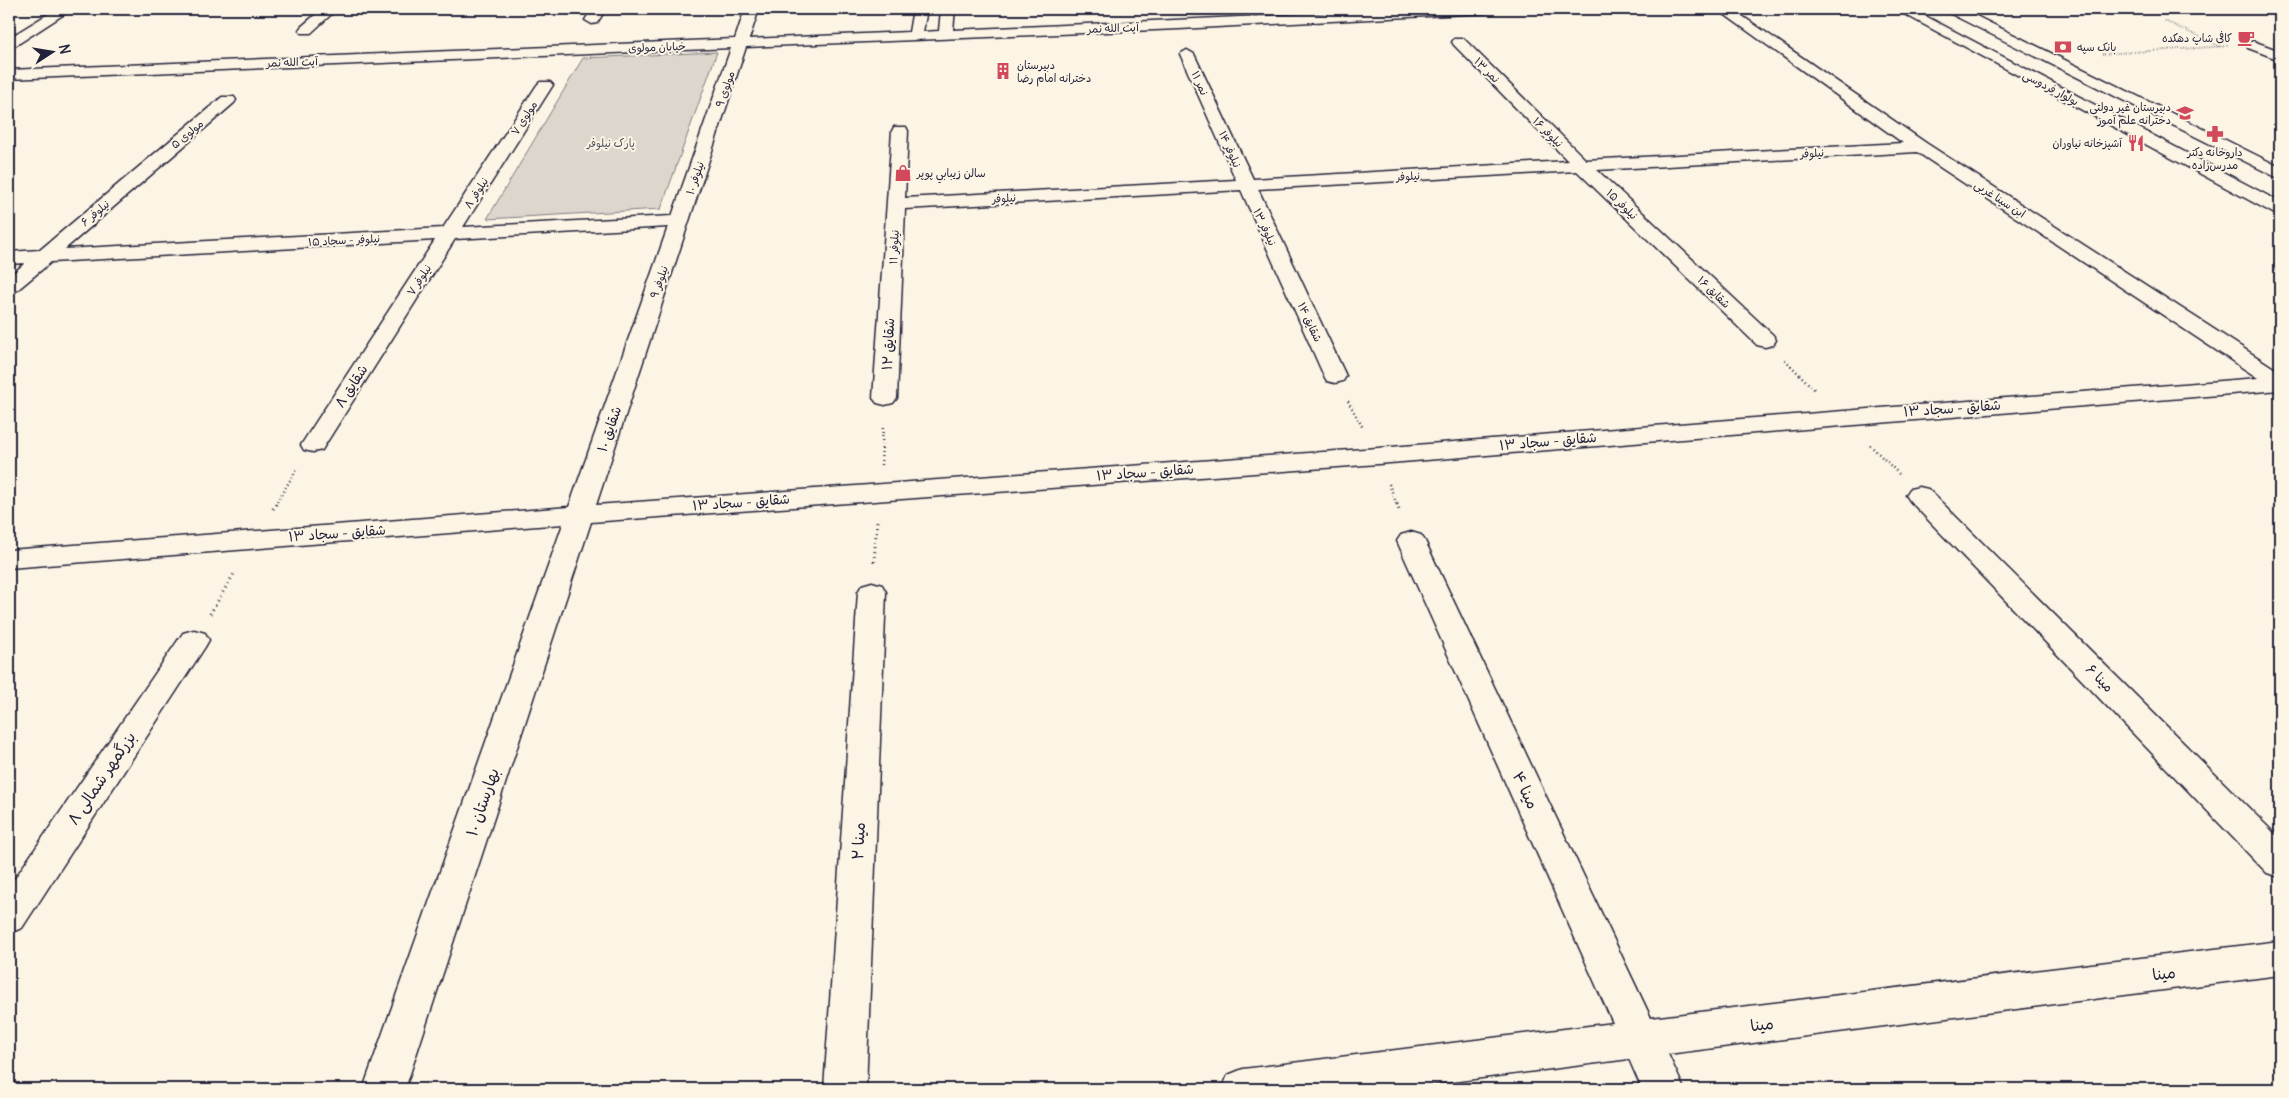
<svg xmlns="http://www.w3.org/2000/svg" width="2289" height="1098" font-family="Delius,'Playpen Sans Arabic',sans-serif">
<rect width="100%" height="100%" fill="#fcf5e5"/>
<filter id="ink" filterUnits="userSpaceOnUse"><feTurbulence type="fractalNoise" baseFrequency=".02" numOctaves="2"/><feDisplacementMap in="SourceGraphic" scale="10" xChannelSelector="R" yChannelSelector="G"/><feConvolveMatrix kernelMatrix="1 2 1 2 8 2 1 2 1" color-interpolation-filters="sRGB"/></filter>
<g filter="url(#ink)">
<path fill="#dcd6cc" stroke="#7f7c84" d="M717 52 661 209 487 219 583 58Z"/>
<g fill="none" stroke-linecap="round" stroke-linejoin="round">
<g stroke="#22223b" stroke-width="3">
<g id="minor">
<path d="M56 9H72L15 46 9 47V38Z"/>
<path d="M322 9H337L311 33H301L299 30 301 27Z"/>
<path d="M592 9H606L597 23 592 24 585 20Z"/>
<path d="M745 9H759L749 39 909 32 913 9H927L923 32 939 31 941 9H955L953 30 1413 9H1493L1486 13 1179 29 746 47 596 505 1378 448 2258 378 1917 152 1597 170 1773 335 1776 340 1773 345 1765 347 1757 345 1577 171 1258 189 1346 376 1343 381 1335 383 1327 381 1324 376 1241 190 905 209 897 398 893 403 885 405 877 403 873 398 892 131 894 127H906L908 131 905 198 1236 180 1180 54 1187 50 1194 54 1253 179 1568 161 1454 45 1452 42 1454 39H1464L1586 160 1903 143 1717 9H1732L1926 143 2280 372V390L1378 464 591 522 405 1089H363L563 524 9 568V550L569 507 668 227 455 239 325 445 322 450 313 452 304 450 301 445 435 240 51 262 16 291 9 293V277L25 263 9 264V252L40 250 222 97H234L236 100 234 103 65 249 443 228 537 85 540 82H550L553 85 463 227 672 216 731 48 9 79V70L735 39Z"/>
<path d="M2253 41 2280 51V60L2248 48 2246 45Z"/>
<path d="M1919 487 1928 489 2280 839V877L2267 873 1910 501 1906 495 1910 489Z"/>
<path d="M1411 532 1421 535 1425 541 1651 1018 2280 941V975L1668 1054 1684 1089H1642L1629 1059 1397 1089H1222L1228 1075 1243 1069 1613 1023 1397 541 1401 535Z"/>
<path d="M872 582 882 585 886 592 866 1089H824L858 592 862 585Z"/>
<path d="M194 630 205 633 209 640 205 647 22 928 9 933V887L183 633Z"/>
</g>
</g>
<g stroke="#22223b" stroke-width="3">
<g id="major">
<path d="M1895 9H1912L2280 202V215L2273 213Z"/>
<path d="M1945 9H1962L2280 167V179L1947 12Z"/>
</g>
</g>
<g stroke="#22223b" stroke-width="2" stroke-dasharray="0.5 2" stroke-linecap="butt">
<path d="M2165 21 2219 46"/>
<path d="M2102 54 2228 46"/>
</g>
<g stroke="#22223b" stroke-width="2.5" stroke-dasharray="1 3" stroke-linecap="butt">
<path d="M1785 360 1816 391"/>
<path d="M1348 401 1363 428"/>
<path d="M1870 445 1899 474"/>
<path d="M881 465 883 426"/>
<path d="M1389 484 1397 505"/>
<path d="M275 505 297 469"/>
</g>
<g stroke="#22223b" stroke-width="3" stroke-dasharray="1 4" stroke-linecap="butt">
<path d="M1397 504 1400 513"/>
<path d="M273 509 276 504"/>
<path d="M874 562 877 521"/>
<path d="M210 614 235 572"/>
</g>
<use href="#minor" fill="#fcf5e5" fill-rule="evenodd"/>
<use href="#major" fill="#fcf5e5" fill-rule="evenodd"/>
</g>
</g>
<defs>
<g id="cafe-bare" transform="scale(1.35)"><path d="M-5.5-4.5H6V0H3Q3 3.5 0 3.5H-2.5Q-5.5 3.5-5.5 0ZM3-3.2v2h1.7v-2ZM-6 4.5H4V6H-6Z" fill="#d1495b" stroke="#fcf5e5" stroke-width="2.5" paint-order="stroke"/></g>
<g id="bank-bare" transform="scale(1.35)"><path d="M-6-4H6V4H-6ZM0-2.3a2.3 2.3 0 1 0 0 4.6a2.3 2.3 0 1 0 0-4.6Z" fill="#d1495b" stroke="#fcf5e5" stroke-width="2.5" paint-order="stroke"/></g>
<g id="building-bare" transform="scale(1.35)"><path d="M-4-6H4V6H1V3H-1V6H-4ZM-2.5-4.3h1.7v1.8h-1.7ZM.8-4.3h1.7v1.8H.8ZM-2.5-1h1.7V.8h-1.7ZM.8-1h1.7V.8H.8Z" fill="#d1495b" stroke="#fcf5e5" stroke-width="2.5" paint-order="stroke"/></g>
<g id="school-bare" transform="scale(1.35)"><path d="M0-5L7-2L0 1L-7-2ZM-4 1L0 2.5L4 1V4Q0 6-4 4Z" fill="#d1495b" stroke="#fcf5e5" stroke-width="2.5" paint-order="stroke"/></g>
<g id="pharmacy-bare" transform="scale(1.35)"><path d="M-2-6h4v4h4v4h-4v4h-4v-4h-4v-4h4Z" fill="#d1495b" stroke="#fcf5e5" stroke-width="2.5" paint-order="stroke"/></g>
<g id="restaurant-bare" transform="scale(1.35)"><path d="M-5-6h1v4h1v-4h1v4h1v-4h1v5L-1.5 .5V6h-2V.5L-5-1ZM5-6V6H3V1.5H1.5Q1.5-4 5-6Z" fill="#d1495b" stroke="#fcf5e5" stroke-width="2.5" paint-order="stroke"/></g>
<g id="shop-bare" transform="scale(1.35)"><path d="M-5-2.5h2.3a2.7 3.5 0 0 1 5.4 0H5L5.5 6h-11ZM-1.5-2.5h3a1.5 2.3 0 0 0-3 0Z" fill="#d1495b" stroke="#fcf5e5" stroke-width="2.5" paint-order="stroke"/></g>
</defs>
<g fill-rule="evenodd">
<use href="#cafe-bare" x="2246" y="38"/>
<use href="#bank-bare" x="2063" y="47"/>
<use href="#building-bare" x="1003" y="71"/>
<use href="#school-bare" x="2185" y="113"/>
<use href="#pharmacy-bare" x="2215" y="134"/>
<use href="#restaurant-bare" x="2136" y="143"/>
<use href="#shop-bare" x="903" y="173"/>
</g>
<g text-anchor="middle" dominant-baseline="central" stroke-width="4" stroke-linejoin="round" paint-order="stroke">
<g font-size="11" fill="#22223b" stroke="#fcf5e5">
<text transform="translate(1113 28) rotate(-2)">آیت الله نمر</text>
<text transform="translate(657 47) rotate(-2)">خیابان مولوی</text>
<text transform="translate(292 62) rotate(-2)">آیت الله نمر</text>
<text transform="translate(1487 70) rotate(45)">نمر ۱۳</text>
<text transform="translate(1200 83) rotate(66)">نمر ۱۱</text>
<text transform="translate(2051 88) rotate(28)">بولوار فردوسی</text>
<text transform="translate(725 89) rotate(-71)">مولوی ۹</text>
<text transform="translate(524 118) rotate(-57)">مولوی ۷</text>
<text transform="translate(1548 132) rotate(45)">نیلوفر ۱۶</text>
<text transform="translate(187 134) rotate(-40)">مولوی ۵</text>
<text transform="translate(1230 149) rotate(66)">نیلوفر ۱۴</text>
<text transform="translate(1812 153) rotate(-3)">نیلوفر</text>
<text transform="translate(1408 176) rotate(-3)">نیلوفر</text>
<text transform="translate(695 178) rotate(-71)">نیلوفر ۱۰</text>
<text transform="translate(476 193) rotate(-57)">نیلوفر ۸</text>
<text transform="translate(1004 198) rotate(-3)">نیلوفر</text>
<text transform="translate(2000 199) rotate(33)">ابن سینا غربی</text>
<text transform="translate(1622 204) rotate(44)">نیلوفر ۱۵</text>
<text transform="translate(95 213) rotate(-40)">نیلوفر ۶</text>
<text transform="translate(1265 227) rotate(65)">نیلوفر ۱۳</text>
<text transform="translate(344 240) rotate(-3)">نیلوفر - سجاد ۱۵</text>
<text transform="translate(894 247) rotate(-87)">نیلوفر ۱۱</text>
<text transform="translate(419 280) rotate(-57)">نیلوفر ۷</text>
<text transform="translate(659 282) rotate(-71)">نیلوفر ۹</text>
<text transform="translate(1714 292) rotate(44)">شقایق ۱۶</text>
<text transform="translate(1310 322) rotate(65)">شقایق ۱۴</text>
</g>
<g font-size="11" fill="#22223b" stroke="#fcf5e5" text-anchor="end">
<text x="2232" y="38">کافی شاپ دهکده</text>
<text x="2077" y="47" text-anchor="start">بانک سپه</text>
<text x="1017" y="65" text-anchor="start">دبیرستان<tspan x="1017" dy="13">دخترانه امام رضا</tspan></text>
<text x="2171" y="107">دبیرستان غیر دولتی<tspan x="2171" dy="13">دخترانه علم آموز</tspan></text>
<text x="2122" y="143">آشپزخانه نیاوران</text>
<text x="2215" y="152" text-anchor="middle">داروخانه دکتر<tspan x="2215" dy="13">مدرس‌زاده</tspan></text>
<text x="917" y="173" text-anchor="start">سالن زيبابي پوپر</text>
</g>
<g font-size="11" fill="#504f5f" stroke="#fcf5e5">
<text x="611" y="143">پارک نیلوفر</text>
</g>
<g font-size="14" fill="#22223b" stroke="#fcf5e5">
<text transform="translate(888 344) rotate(-87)">شقایق ۱۲</text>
<text transform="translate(351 386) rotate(-57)">شقایق ۸</text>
<text transform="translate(1952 408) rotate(-4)">شقایق - سجاد ۱۳</text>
<text transform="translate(609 429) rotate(-71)">شقایق ۱۰</text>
<text transform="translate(1548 441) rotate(-5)">شقایق - سجاد ۱۳</text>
<text transform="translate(1145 472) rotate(-4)">شقایق - سجاد ۱۳</text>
<text transform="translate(741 502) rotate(-4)">شقایق - سجاد ۱۳</text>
<text transform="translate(337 533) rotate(-4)">شقایق - سجاد ۱۳</text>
<text transform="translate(2100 678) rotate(45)">مینا ۶</text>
</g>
<g font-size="16" fill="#22223b" stroke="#fcf5e5">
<text transform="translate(101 778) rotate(-56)">بزرگمهر شمالی ۸</text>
<text transform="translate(1526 790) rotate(65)">مینا ۴</text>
<text transform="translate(482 802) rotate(-71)">بهارستان ۱۰</text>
<text transform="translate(858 841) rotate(-87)">مینا ۲</text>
<text transform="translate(2164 973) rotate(-7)">مینا</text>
<text transform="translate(1762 1024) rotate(-7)">مینا</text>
</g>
</g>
<rect width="2289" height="1098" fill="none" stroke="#fcf5e5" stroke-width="30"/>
<rect x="15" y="15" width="2259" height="1068" fill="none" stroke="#22223b" stroke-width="2" filter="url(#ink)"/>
<g transform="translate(52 52) rotate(78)" stroke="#fcf5e5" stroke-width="4" paint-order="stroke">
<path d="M0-4L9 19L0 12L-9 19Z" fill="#22223b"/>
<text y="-8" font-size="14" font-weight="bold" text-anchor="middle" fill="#22223b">N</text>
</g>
</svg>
